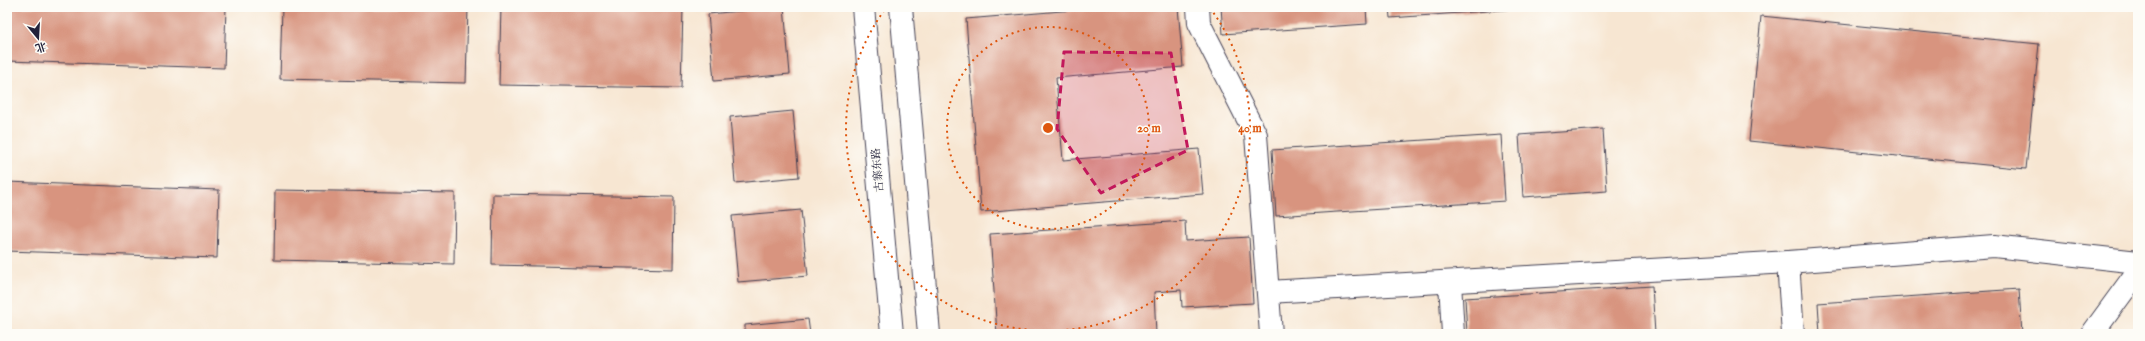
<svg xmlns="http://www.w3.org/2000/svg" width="2145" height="341" font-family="'IM FELL English','Noto Serif SC',serif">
<rect width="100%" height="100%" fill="#fdfcf7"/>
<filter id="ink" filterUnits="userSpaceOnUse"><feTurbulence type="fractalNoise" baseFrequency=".025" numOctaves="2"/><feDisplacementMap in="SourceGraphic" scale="8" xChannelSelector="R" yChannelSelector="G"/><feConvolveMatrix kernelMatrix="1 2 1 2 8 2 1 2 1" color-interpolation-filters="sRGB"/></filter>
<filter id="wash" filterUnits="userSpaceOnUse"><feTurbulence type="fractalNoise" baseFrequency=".012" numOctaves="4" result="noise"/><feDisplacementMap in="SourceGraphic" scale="16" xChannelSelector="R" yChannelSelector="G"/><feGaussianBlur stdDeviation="0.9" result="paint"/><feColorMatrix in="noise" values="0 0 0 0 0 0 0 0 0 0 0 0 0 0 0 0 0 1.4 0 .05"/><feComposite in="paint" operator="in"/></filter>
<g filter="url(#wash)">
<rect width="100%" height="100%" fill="#f7e6d2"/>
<g id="blocks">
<g fill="#d8947f">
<path d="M7 7H226L224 68 7 61Z"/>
<path d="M282 7H468L466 83 280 79Z"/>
<path d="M501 7 683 8 681 88 499 85Z"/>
<path d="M784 7 790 74 714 81 708 14Z"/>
<path d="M1110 7H1178L1183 67 1056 78 1063 160 1199 149 1203 194 981 212 966 19Z"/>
<path d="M1221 7H1366L1367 24 1223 34Z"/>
<path d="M1389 7H1530V8L1390 18Z"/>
<path d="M1761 16 2039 44 2026 169 1749 141Z"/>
<path d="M793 111 799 177 735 183 730 117Z"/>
<path d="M1603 129 1607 191 1523 197 1519 135Z"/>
<path d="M1501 135 1505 201 1276 216 1272 150Z"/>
<path d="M7 182 219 190 217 258 7 251Z"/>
<path d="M275 190 455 193 454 264 274 260Z"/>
<path d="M493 194 674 197 673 269 492 265Z"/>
<path d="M801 210 808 276 738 282 732 216Z"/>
<path d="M1185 221 1186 241 1249 237 1253 303 1182 307 1181 290 1154 292 1156 334H997L990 234Z"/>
<path d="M1652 286 1655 334H1467L1465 298Z"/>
<path d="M2019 289 2022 334H1820L1818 303Z"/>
<path d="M808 319 810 334H745V325Z"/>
</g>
</g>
</g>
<g filter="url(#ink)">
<use href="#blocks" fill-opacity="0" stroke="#423f52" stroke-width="1"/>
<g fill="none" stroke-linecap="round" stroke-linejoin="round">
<g stroke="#423f52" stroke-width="24">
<g id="minor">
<path d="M1198 7 1199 23 1256 135 1271 334"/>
<path d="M1788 262 1793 334"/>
<path d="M1450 282 1453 334"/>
<path d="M1268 292 1788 262 1994 246 2138 262"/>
<path d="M2092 334 2138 271"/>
</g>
</g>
<g stroke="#423f52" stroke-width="24">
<g id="major">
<path d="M863 7 892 334"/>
<path d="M901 7 929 334"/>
</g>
</g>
<use href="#minor" stroke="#fff" stroke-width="22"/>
<use href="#major" stroke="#fff" stroke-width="22"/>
</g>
</g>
<path fill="#c2185b" fill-opacity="0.2" stroke="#c2185b" stroke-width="3" stroke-dasharray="8 5" stroke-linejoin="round" d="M1064 52 1171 53 1188 150 1101 193 1057 129Z"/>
<g fill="none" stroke="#de560e" stroke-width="2" stroke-dasharray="2 4">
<circle cx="1048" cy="128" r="101"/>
<path d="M1210 8A202 202 0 1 1 886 8"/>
</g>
<g text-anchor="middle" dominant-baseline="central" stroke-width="3" stroke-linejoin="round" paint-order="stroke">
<g font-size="11" fill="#22223b" stroke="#fdfcf7">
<text transform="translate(878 170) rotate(-95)">古寨东路</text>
</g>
</g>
<circle cx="1048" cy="128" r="6" fill="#de560e" stroke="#fdfcf7" stroke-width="2"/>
<g font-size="12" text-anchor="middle" font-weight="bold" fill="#de560e" stroke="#fdfcf7" stroke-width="3" stroke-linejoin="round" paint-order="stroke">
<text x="1149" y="132">20 m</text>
<text x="1250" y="132">40 m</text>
</g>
<rect width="2145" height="341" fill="none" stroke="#fdfcf7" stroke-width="24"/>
<g transform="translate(38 38) rotate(162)" stroke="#fdfcf7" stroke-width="3" paint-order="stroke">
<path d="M0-3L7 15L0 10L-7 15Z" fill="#22223b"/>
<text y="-6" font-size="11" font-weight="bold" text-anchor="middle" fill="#22223b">北</text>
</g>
</svg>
